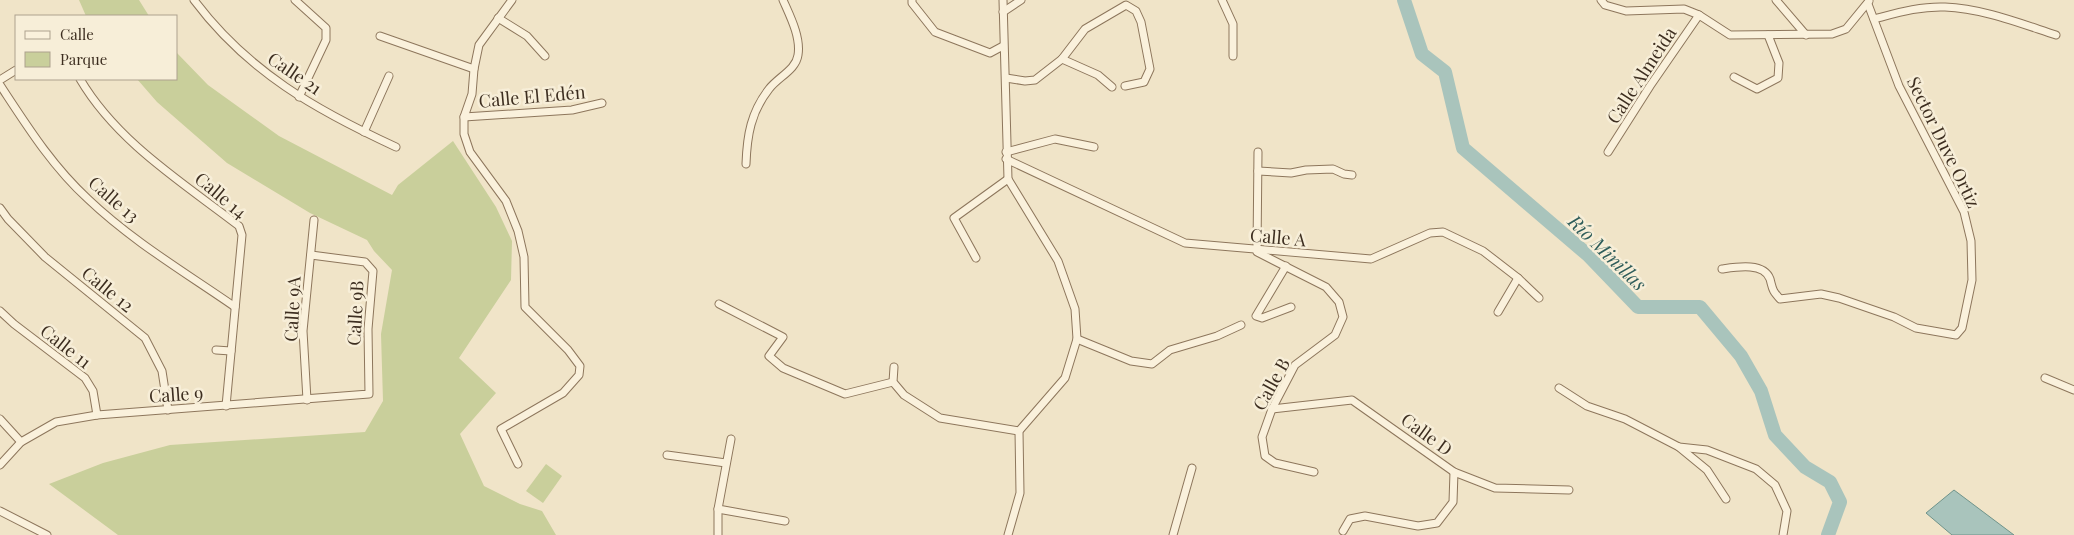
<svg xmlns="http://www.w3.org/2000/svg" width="2074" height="535" font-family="'Playfair Display',serif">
<rect width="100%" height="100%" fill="#f0e4c8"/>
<g fill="#c9cf9b">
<path d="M79 0H139L149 16H86Z"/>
<path d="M176 52 208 85 279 136 392 195 398 185 453 141 496 207 512 241 511 280 459 358 496 393 460 434 484 486 520 504 542 511 556 535H118L49 484 103 463 170 445 365 432 383 401 381 334 392 270 374 251 367 240 310 213 227 163 157 102 137 79H176Z"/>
<path d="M546 464 562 476 543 503 526 491Z"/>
</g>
<path fill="#a9c4bc" stroke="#6f938a" d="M1954 490 2014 535H1952L1926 513Z"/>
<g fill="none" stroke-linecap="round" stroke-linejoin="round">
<path stroke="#a9c4bc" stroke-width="14" d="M1404 0 1422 54 1445 72 1463 148 1588 255 1638 307H1700L1741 356 1761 391 1775 435 1805 467 1830 482 1840 502 1828 535"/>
<g stroke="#8d765c" stroke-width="9">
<g id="minor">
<path d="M194 0C248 72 316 110 396 147"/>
<path d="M295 0 326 28V40L299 97"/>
<path d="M512 0 479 45 474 69 472 94 464 117V134L470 152 506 201 518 231 524 257 525 307 568 350 580 366 579 375 563 393 501 429 518 464"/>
<path d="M912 0V3L935 32 990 53 1003 46"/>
<path d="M1003 0 1008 179 1058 261 1075 309 1077 339 1065 378 1019 431 1020 493 1008 535"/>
<path d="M1222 0 1233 24V56"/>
<path d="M1601 0 1605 5 1626 11 1684 9 1699 15 1730 35 1832 34 1846 29 1869 1"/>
<path d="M1776 0 1806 35"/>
<path d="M1003 12 1021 0"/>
<path d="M498 18 527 36 545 56"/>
<path d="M1874 19C1897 13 1920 6 1945 7 1981 8 2022 24 2056 35"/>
<path d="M380 36 474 69"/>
<path d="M1062 59 1098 75 1112 87"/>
<path d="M1734 77 1757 89 1778 78 1779 63 1768 35"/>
<path d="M1006 78 1025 81 1035 80 1062 59 1085 29 1126 5 1136 11 1141 22 1150 69 1144 82 1125 86"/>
<path d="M80 79C117 142 182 182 239 226L242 235 226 406"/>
<path d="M0 80 16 70"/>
<path d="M0 85C27 126 52 166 88 199 132 241 186 273 235 307"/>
<path d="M464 117 572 110 602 103"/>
<path d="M364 132 389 76"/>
<path d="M1006 152 1055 139 1094 147"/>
<path d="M1608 152 1650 86 1699 15"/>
<path d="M1006 159 1185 243 1371 259 1430 233 1443 232 1483 251 1518 278 1539 298"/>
<path d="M746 164C747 135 751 112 769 89 778 77 796 70 798 55 801 37 790 16 783 0"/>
<path d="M1258 171 1291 173 1306 170 1333 169 1344 174 1352 175"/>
<path d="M0 208 8 219 45 257 145 338 162 371 168 410"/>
<path d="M1257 250 1258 152"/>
<path d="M1257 252 1326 287 1339 302 1343 317 1335 335 1295 365 1272 409 1262 437 1265 456 1275 463 1314 472"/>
<path d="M976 258 954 218 1008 179"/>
<path d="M1286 266 1256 316 1262 318 1291 307"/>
<path d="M1722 269C1736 267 1764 262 1770 279 1773 290 1772 290 1780 299L1821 294 1839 298 1894 317 1916 328 1956 335 1962 328 1972 280 1971 241 1964 212 1899 86 1868 4"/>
<path d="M719 304 783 337 769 356 783 368 845 394 893 382"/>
<path d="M0 311 14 324 85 378 93 391 97 415"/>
<path d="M1498 312 1518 278"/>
<path d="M1077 339 1131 361 1152 364 1170 350 1217 336 1241 325"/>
<path d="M216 350 231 351"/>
<path d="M894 367 893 382 904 395 940 418 1019 431"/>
<path d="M2045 378 2074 390"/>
<path d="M1559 388 1587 406 1625 419 1679 447 1707 450 1756 469 1775 485 1787 511 1783 535"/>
<path d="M307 400 303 331 314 220"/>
<path d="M1272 409 1352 400 1454 472 1495 488 1569 490"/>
<path d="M0 419 21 442"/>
<path d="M1679 447 1707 470 1726 499"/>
<path d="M667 455 726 463"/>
<path d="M0 465 21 442 56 422 97 415 369 394 368 329 373 271 365 262 311 255"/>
<path d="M718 509 785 521"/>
<path d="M0 511 47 535"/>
<path d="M1343 531 1350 519 1365 516 1418 526 1437 523 1453 502 1454 472"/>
<path d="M718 535V509L731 439"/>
<path d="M1173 535 1192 468"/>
</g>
</g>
<use href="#minor" stroke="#faf1dc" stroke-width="7"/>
</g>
<g text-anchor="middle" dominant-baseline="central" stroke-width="5" stroke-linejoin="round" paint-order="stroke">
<g font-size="18" fill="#3d2e20" stroke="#f7eed8">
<text transform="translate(295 73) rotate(34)">Calle 21</text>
<text transform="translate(1641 75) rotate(-57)">Calle Almeida</text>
<text transform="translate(532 96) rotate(-5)">Calle El Edén</text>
<text transform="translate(1944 142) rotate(64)">Sector Duve Ortiz</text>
<text transform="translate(221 195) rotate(40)">Calle 14</text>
<text transform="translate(114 199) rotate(41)">Calle 13</text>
<text transform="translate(1278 237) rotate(5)">Calle A</text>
<text transform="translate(108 289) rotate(39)">Calle 12</text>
<text transform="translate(292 309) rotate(-87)">Calle 9A</text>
<text transform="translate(355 313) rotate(-87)">Calle 9B</text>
<text transform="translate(66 346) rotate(38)">Calle 11</text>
<text transform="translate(1271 384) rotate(-61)">Calle B</text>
<text transform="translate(176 394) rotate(-4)">Calle 9</text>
<text transform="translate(1427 434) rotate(36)">Calle D</text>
</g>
<g font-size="19" font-style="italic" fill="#2f5d5a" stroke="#f7eed8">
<text transform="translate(1608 252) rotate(44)">Río Minillas</text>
</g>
</g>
<rect x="15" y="15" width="162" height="65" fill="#f7eed8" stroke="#ada18e"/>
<rect x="25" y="31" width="25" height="8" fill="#faf1dc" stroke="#ada18e"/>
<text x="60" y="40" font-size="15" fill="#3d2e20">Calle</text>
<rect x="25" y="52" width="25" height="15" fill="#c9cf9b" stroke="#ada18e"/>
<text x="60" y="65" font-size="15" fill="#3d2e20">Parque</text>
</svg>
